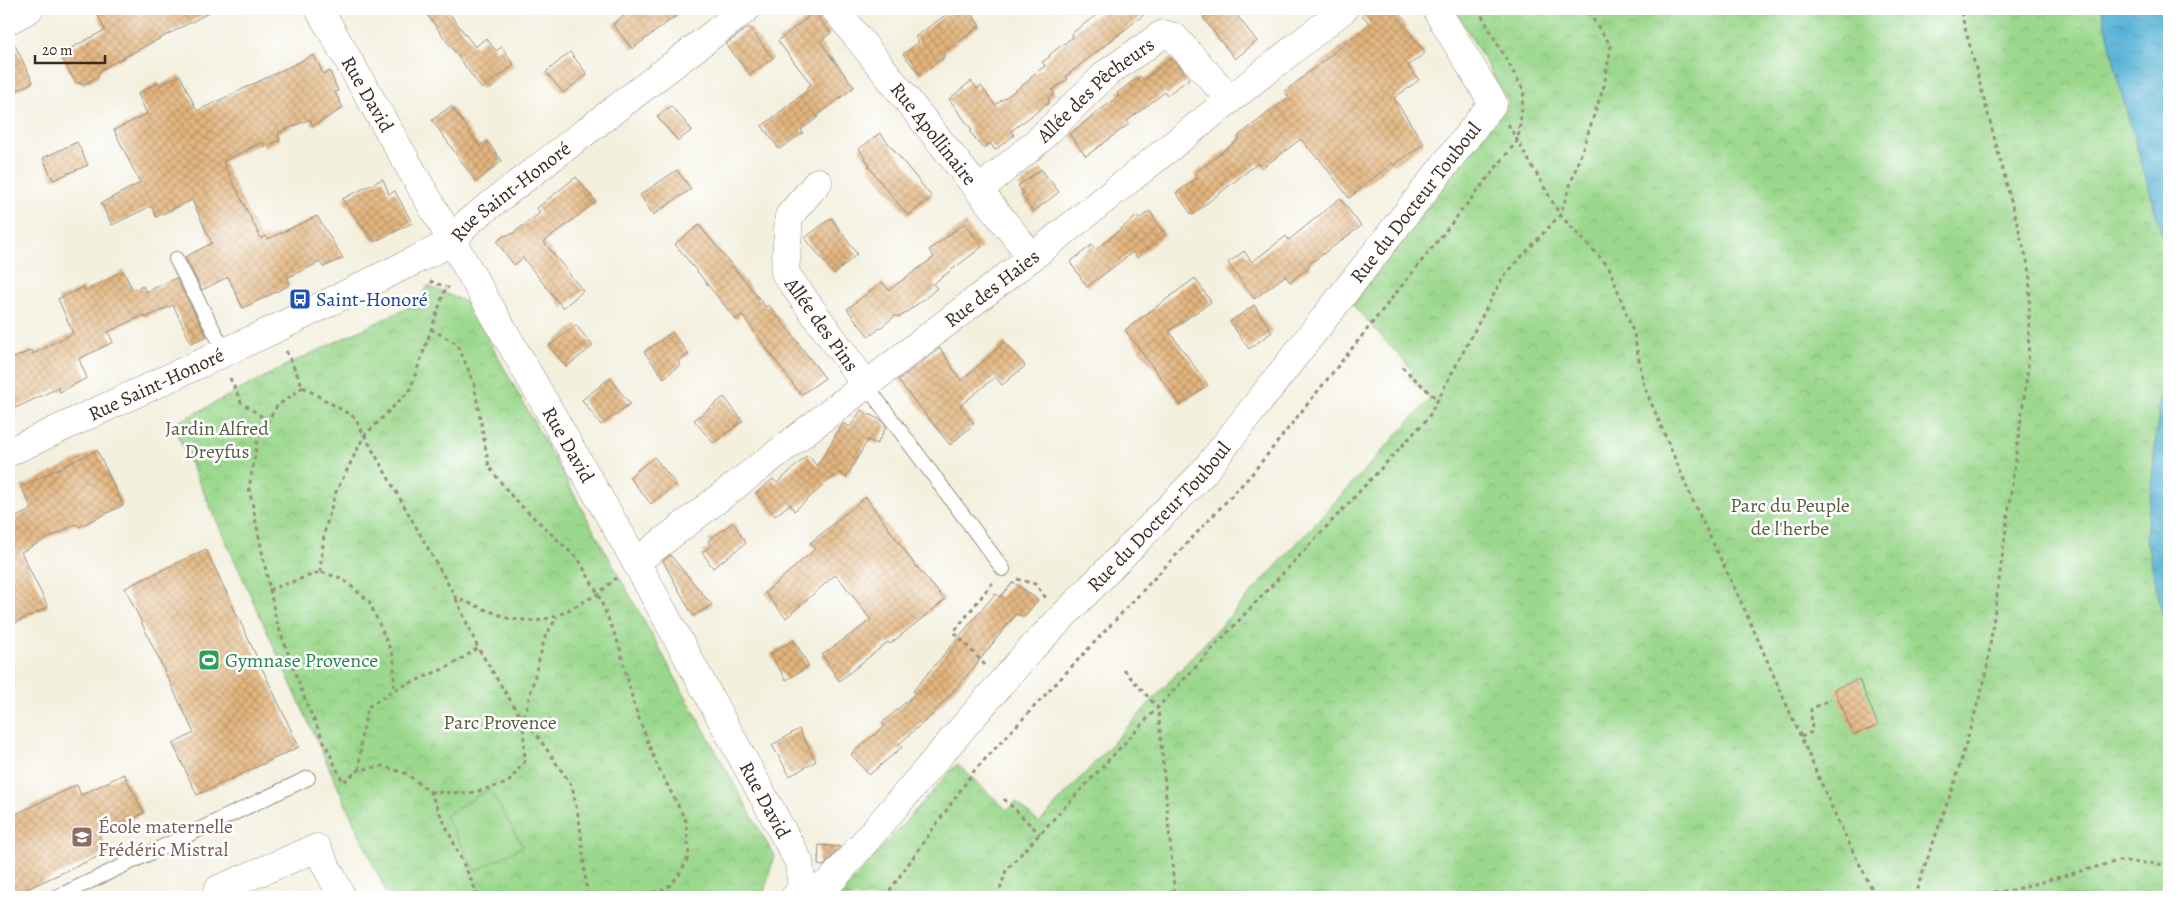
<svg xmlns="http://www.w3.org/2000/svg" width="2178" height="906" font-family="Alegreya,serif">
<defs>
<pattern id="park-crowns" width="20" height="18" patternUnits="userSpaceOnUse" patternTransform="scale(1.25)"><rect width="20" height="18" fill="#9bd88d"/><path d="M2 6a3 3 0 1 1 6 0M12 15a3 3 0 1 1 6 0" fill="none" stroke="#86ba79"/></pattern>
<pattern id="water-ripples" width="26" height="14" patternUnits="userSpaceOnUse" patternTransform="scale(1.25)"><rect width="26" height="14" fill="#57b2d5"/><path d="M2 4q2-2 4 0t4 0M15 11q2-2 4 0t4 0" fill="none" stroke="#4991ac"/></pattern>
<pattern id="building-cross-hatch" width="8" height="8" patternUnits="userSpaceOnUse" patternTransform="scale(1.25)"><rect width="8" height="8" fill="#e4b67e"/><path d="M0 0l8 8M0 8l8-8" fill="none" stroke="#ba9467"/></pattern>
</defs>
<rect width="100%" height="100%" fill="#fff"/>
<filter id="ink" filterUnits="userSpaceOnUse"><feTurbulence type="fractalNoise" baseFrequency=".02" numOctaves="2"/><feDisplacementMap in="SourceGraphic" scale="10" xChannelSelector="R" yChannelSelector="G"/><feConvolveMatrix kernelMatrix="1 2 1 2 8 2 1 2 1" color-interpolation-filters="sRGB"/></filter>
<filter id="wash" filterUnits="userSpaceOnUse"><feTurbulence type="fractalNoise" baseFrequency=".0096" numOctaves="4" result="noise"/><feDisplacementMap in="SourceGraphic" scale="20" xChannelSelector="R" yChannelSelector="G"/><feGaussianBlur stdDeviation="1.12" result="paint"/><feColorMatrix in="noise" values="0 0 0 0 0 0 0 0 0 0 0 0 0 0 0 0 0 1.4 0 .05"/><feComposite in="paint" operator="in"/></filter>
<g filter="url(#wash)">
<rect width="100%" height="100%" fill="#f3f0de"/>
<g fill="url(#park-crowns)" stroke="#6b8156">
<path d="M1455 9H2169V897H838L957 764 1007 810 1016 802 1039 823 1430 399 1408 377 1413 371 1352 304 1509 103Z"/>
<path d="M428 286 468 303 774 856 764 893 756 897H388L173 425 289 364 418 303Z"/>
</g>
<path fill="#9bd88d" stroke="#6b8156" d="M489 789 523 846 476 871 445 816Z"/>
<g fill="url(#water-ripples)" stroke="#496e7a">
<path d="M2102 9H2169V258L2121 92Z"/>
<path d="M2169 307V644L2146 539Z"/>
</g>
<g id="blocks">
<g fill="url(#building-cross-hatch)">
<path d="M95 9H216L100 70 98 77 84 84 75 82 60 54 105 30Z"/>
<path d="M423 9H446L475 47 486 38 496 51 502 47 514 65 482 89Z"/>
<path d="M633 9H685L632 49 613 24Z"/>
<path d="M954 9H968L980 26 943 53 945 56 920 75 903 54 919 42 915 37Z"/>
<path d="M1104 9H1151L1066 76 1068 79 1052 90 1055 94 1048 99 1050 102 1011 131 1014 135 995 150 990 143 983 148 970 132 972 130 949 99 971 81 977 89 981 86 995 105 1031 79 1030 77 1045 66 1042 62 1050 57 1049 55 1073 37 1071 34Z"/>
<path d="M1215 9H1232L1257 41 1235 59 1203 18Z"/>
<path d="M1359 9H1392L1425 53 1408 66 1419 80 1394 98 1424 144 1394 165 1392 163 1349 198 1318 157 1317 158 1301 139 1262 168 1258 163 1192 215 1176 193 1197 178 1194 174 1239 139 1238 136 1289 97 1284 92 1370 24 1359 11Z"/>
<path d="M814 12 831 33 820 42 854 87 817 116 818 117 801 130 803 133 779 149 762 126 808 90 806 88 811 84 778 41Z"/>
<path d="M749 27 773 58 750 75 726 44Z"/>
<path d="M10 35 33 82 9 95V36Z"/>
<path d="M570 52 587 74 563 93 546 72Z"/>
<path d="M314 55 323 74 330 71 338 91 335 92 343 108 313 126 310 119 278 133 280 140 265 147 262 142 223 162 261 239 266 236 268 239 317 216 343 258 323 267 320 262 287 278 290 285 243 308 228 277 202 290 185 257 212 243 192 200 156 217 151 206 112 225 101 203 140 183 114 130 147 114 138 94 158 82 160 85 180 75 197 111Z"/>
<path d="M1172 58 1189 79 1167 95 1165 92 1127 121 1129 124 1086 156 1069 134 1119 96 1117 93 1140 76 1143 80Z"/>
<path d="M451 106 480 146 487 141 502 161 476 182 432 120Z"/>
<path d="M671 106 692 130 678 141 657 117Z"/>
<path d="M880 133 932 197 908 216 868 166 870 165 859 149Z"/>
<path d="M77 142 88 165 53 180 43 158Z"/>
<path d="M1041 169 1059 192 1033 212 1021 195 1024 193 1018 186Z"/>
<path d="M677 170 691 189 653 215 640 195Z"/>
<path d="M576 177 596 202 544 242 583 291 563 308 523 258 514 265 497 242 503 236 512 234 540 213 537 208Z"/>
<path d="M383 179 389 194 395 191 412 223 374 242 342 199Z"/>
<path d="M1340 198 1361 226 1308 265 1310 267 1290 282 1285 276 1254 299 1228 263 1244 251 1252 262 1286 236 1289 240Z"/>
<path d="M1150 211 1165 235 1137 258 1133 252 1087 287 1070 262 1092 245 1095 250 1137 216 1139 219Z"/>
<path d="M831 218 857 254 834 274 805 238Z"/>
<path d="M965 223 982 247 933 284 937 288 927 297 900 317 895 316 869 337 847 309 882 282 889 290 934 257 929 250Z"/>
<path d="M699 225 766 307 769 305 825 378 801 395 742 315 736 320 675 244Z"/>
<path d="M123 271 133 290 143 286 146 292 176 278 207 336 191 343 173 305 145 318 144 315 108 332 113 342 79 359 87 378 60 392 58 388 9 411V360L32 350 33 354 73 333 58 299 84 287 85 291Z"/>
<path d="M1195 278 1211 302 1169 331 1208 385 1181 405 1125 330Z"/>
<path d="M1254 305 1272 332 1249 349 1230 322Z"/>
<path d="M576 325 593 346 566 367 549 346Z"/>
<path d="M672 332 689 354 678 362 680 365 664 378 644 352Z"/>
<path d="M1004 342 1025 366 1002 385 995 377 960 406 974 424 950 445 898 380 940 348 961 381Z"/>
<path d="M610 378 630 404 601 425 582 400Z"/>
<path d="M724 397 743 421 713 443 694 420Z"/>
<path d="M861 410 882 421 886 427 877 444 868 440 846 477 839 472 794 511 790 504 775 516 756 493 773 479 777 483 808 455 817 466 843 423 850 427Z"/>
<path d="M97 450 123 505 79 527 76 524 21 552 48 607 9 626V521L32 509 21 487Z"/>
<path d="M654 457 676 484 651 504 629 477Z"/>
<path d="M866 497 912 561 945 600 890 644 888 642 839 681 822 655 871 620 843 583 835 575 786 618 765 593 815 549 810 543Z"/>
<path d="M733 522 746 543 713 568 702 552 711 546 708 541Z"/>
<path d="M206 549 299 747 197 795 173 744 194 733 125 588Z"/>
<path d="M670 555 712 605 693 616 663 561Z"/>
<path d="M1013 582 1038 600 1024 617 1016 614 975 666 933 714 899 744 902 747 869 775 851 754 885 726 882 723 916 693 913 691 995 594 1000 597Z"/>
<path d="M794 640 809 666 786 680 770 654Z"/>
<path d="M1859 679 1878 725 1854 735 1834 689Z"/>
<path d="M799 729 816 761 790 776 772 745Z"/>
<path d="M124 774 144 813 99 835 108 852 9 897V817L77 785 81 795Z"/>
<path d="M819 845 840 847 824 866 818 865Z"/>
</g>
</g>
</g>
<g filter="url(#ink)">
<use href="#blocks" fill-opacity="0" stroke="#978d7e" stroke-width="1"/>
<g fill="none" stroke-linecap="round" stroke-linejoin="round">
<g stroke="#978d7e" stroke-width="16">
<g id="lane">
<path d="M176 259 225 352"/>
<path d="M866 385 1003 569"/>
<path d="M57 897 308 778"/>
</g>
</g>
<g stroke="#978d7e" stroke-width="29">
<g id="street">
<path id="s1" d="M319 9 636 562 799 862 802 889"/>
<path id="s2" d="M835 9 1032 257"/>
<path d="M9 20 29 9"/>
<path id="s3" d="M818 182 789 216 785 273 866 385"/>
<path id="s4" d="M979 190 1037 142 1107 73 1163 34 1174 37 1230 99"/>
<path id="s5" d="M9 452 275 329 452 242 468 222 746 9"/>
<path id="s6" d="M636 562 1032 257 1344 9"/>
<path d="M215 897 219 889 317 848 342 897"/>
<path id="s7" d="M795 897 802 889 823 887 831 881 1028 652 1203 473 1493 103 1436 9"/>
</g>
</g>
<g stroke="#978d7e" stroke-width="3" stroke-dasharray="4 4" stroke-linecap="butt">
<path d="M1508 124 1560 215 1609 267 1634 334 1644 386 1692 499 1743 606 1838 821 1876 897"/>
<path d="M430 281 446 287"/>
<path d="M431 329 457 344 466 364 474 384 489 467 514 499 579 560 598 594 619 645 634 705 655 761 686 821 689 856 679 875 666 889 639 896 561 894 553 897"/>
<path d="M286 351 303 387 354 417 456 598 510 619 536 621 557 616 598 594 616 578"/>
<path d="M1402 367 1438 400"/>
<path d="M230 378 241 402 268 421"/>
<path d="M303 387 277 406 258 437 249 488 276 620 307 705 343 782 359 770 383 766 407 774 430 792 479 897"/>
<path d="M320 572 324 534 335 494 364 436 410 390 446 287 449 288"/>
<path d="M1017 579 1035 584 1046 598"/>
<path d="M269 590 320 572 341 578 369 601 394 658V690"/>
<path d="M456 599 478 648 523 721 534 731 572 786 580 825 587 894"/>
<path d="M985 665 954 632 993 582"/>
<path d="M1124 670 1158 708 1175 897"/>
<path d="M1801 737 1812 732 1811 709 1831 699"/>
<path d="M359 770 361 739 368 707 394 690 450 666 478 648"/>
<path d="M430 792 470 793 508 783 525 761 523 721 545 637 557 617"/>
<path d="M1004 799 1040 834"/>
<path d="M1914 896 1949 897 2012 890 2118 861 2169 865"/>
<path d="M885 897 974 771 1251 475 1518 140 1524 91 1478 9"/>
<path d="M998 897 1006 870 1428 418 1503 277 1560 215 1604 86 1611 46 1586 9"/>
<path d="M1914 897 1955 781 1986 675 2028 368 2030 272 1960 9"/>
</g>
<use href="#lane" stroke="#fff" stroke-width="14"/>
<use href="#street" stroke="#fff" stroke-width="28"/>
</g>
</g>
<defs>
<g id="bus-square" transform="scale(1.125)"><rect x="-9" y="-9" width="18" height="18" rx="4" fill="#1a4fb4" stroke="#fff"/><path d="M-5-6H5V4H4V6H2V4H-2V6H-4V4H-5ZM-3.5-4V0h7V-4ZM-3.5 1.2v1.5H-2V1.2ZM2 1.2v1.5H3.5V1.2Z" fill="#fff"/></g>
<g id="stadium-square" transform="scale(1.125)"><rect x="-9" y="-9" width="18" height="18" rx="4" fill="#2e9e5b" stroke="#fff"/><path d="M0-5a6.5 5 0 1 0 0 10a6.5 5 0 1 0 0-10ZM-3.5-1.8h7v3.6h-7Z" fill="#fff"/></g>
<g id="school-square" transform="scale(1.125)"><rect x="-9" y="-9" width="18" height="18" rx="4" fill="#8d6e63" stroke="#fff"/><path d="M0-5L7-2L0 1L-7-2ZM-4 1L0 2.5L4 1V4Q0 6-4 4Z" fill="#fff"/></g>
</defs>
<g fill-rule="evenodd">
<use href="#bus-square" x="300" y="299"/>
<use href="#stadium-square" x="209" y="660"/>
<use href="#school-square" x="82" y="837"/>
</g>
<g text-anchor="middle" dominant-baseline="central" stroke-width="5" stroke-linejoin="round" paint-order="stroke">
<g font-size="20" fill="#3b2a1e" stroke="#fff">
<text stroke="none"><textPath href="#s4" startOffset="154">Allée des Pêcheurs</textPath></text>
<text stroke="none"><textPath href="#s1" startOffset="98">Rue David</textPath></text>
<text stroke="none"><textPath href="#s2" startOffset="159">Rue Apollinaire</textPath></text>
<text stroke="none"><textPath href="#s5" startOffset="568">Rue Saint-Honoré</textPath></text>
<text stroke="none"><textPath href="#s7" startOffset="938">Rue du Docteur Touboul</textPath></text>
<text stroke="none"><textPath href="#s6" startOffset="449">Rue des Haies</textPath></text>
<text stroke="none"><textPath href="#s3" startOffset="165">Allée des Pins</textPath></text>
<text stroke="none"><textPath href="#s5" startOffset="162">Rue Saint-Honoré</textPath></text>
<text stroke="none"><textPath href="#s1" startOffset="502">Rue David</textPath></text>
<text stroke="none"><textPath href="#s7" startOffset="532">Rue du Docteur Touboul</textPath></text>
<text stroke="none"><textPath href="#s1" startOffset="908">Rue David</textPath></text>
</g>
<g font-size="20" fill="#164399" stroke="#fff" text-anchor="start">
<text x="316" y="299">Saint-Honoré</text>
</g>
<g font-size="20" fill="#585e3f" stroke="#fff">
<text x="217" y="428">Jardin Alfred<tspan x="217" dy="23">Dreyfus</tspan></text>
<text x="1790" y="505">Parc du Peuple<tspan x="1790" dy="23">de l'herbe</tspan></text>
<text x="500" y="722">Parc Provence</text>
</g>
<g font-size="20" fill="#27864d" stroke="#fff" text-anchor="start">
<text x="225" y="660">Gymnase Provence</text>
</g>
<g font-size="20" fill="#785e54" stroke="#fff" text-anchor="start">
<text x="98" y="826">École maternelle<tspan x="98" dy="23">Frédéric Mistral</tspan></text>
</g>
</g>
<rect width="2178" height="906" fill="none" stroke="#fff" stroke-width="30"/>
<path d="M35 55v8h70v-8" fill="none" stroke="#3b2a1e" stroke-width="2.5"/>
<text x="42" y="55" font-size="15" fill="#3b2a1e" stroke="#ffffff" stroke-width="4" paint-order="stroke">20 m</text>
</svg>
